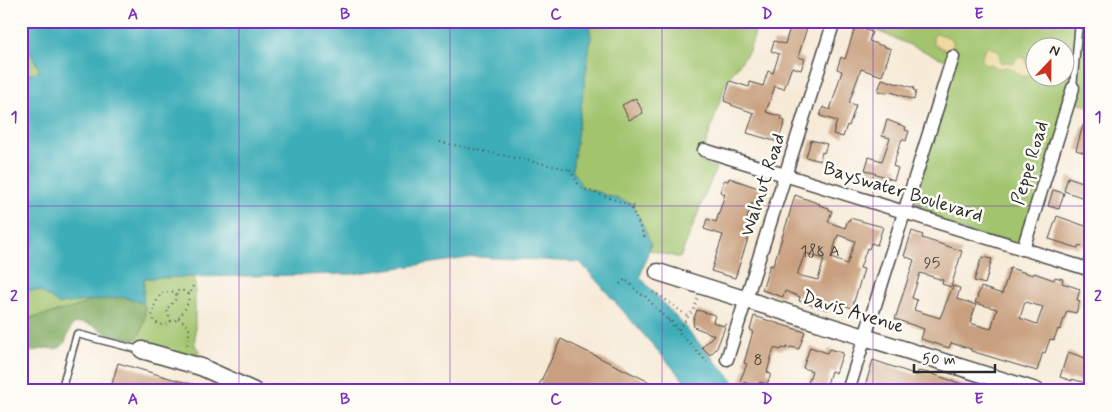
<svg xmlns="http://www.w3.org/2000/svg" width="1112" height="412" font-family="Mynerve,sans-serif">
<rect width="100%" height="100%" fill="#fdfcf7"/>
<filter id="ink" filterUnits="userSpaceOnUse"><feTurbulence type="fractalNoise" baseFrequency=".02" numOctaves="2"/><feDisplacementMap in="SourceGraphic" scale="10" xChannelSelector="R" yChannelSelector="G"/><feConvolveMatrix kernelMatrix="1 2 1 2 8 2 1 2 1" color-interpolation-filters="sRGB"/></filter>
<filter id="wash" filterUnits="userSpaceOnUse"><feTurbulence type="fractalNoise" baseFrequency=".0096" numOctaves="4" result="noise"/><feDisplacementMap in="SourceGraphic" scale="20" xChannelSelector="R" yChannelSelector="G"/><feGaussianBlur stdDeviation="1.12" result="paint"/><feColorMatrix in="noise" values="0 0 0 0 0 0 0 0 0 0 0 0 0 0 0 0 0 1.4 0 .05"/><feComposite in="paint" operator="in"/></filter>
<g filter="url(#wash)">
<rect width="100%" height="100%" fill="#f7ead7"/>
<g fill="#a1c46d" stroke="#66784c" fill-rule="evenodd">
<path d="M588 21H759L749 51 726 82 700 162 716 168 680 258 649 250 651 243 633 204 582 187 572 170 591 37Z"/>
<path d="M854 21H1091V107L1071 101 1025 251 904 211 952 63ZM1034 48H1064V78H1034Z"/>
<path d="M21 34 40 71 21 77Z"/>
<path d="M195 277V346L199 349V361L131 339 139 336C144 326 145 317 145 306L143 304 144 278Z"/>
<path d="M21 290 40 291 59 304 93 300C72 309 44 318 21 318Z"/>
</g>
<path fill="#80aa60" stroke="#566a46" d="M124 297 138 301 145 306C145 317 144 325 139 336 109 349 96 314 72 325L65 342 61 347 55 349 46 348 26 353 24 363 21 367V318H32L77 307 93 300Z"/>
<g fill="#eeda9e" stroke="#8c8264">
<path d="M936 34C946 34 963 43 946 50L933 44V37Z"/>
<path d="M987 47C996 48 1003 52 999 61L1001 63 1007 62 1014 64C1015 59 1016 58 1021 57L1025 59 1028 67H1032L1034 65V72C1018 84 1019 67 1005 67 1004 67 1003 68 1001 68 997 69 994 65 990 64 989 64 987 65 986 64 978 61 984 51 987 47Z"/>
</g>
<path fill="#3cadb8" stroke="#346c72" d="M21 21H588L591 37 572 170 582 187 633 204 651 243 640 277 742 391H693L580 262 476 257 352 274 144 278 143 304 138 301 124 297 59 304 40 291 21 290V77L40 71 21 34Z"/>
<g id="blocks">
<g fill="#c9a07f" fill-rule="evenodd">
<path d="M792 21H809L798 57 805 59 801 70 792 67 791 69 784 89 775 86 766 112 782 117 781 119 785 121 778 142 747 133 754 113 731 105 732 104 724 101 730 81 749 87 750 82 763 86 768 71 773 73 779 54 771 51 774 41 785 44Z"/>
<path d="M855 27 872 32 869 41 891 49 882 76 861 69 849 103 856 105 849 126 847 125 843 137 833 134 837 121 820 116 823 107 830 110 842 71 837 69 841 57 845 59Z"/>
<path d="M882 79 898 84V83L914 88 913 90 916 91 914 100 888 91 887 93 878 91Z"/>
<path d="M636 98 643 113 629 120 622 105Z"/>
<path d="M887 120 906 127 905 130 909 131 906 141 902 139 896 156 893 166 898 168 894 180 865 170 869 157 882 161 890 138 882 136Z"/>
<path d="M1083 125 1091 127V155L1076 150Z"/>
<path d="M811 140 827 144 824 153 822 152 820 161 806 157Z"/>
<path d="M1068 177 1091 185 1087 199 1064 191Z"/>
<path d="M729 178 767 191 762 206 752 203 747 219 754 221 735 278 711 271 723 235 704 229 707 219 716 222 725 194 720 192 724 180 728 181Z"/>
<path d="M1053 190 1064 193 1059 209 1048 206Z"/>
<path d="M795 195 820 204 819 205 829 208V210L832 211 828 222 845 228 848 220H850V218L883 227 877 245 871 243 869 249 867 248 860 268 864 269 852 308 831 301 828 310 799 301 800 297 785 291 783 297 762 290 770 265 773 266 788 219ZM838 235 855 241 847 264 831 258ZM805 253 824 259 818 280 797 275Z"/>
<path d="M1057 216 1091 228V241L1088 248 1079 245 1078 248 1049 239Z"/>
<path d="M912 231 923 235 922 238 962 251 951 287 942 284 943 280 920 273 912 298 917 300 914 310 940 318 953 286 960 288 957 299 976 305 970 323 991 329 997 309 975 303 981 287 1002 294 1010 268 1033 275 1034 273 1054 280 1055 277 1063 279 1062 283 1080 289 1077 300 1080 301 1076 313 1067 311 1060 330 1058 329 1054 340 1050 339 1045 353 1043 352 1037 371 971 351V349L951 343 949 348 921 339 924 329 895 319 914 260 904 256ZM1025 302 1043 307 1037 324 1020 318Z"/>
<path d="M982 257 992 259 985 284 974 281 981 259H982Z"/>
<path d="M697 310 715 315 713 322 723 326 726 324 717 348 710 355 702 347 714 335 694 327 693 321Z"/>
<path d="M754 316 805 332 799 349 791 347 790 348 787 347 786 349 782 348 781 350 774 348 767 372 771 374 767 384 760 382 758 387 740 381 747 364 744 363 753 331 750 330Z"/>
<path d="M561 339 668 391H536Z"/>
<path d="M810 347 827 353 829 349 843 353 836 373 831 371 826 388 808 383 812 371 803 368Z"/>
<path d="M1068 352 1091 360V379L1089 384 1072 379V381L1060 377Z"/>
<path d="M873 360 917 375 918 371 929 373 977 389V391H879L865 386Z"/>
<path d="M118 363 204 388 203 391H110Z"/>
</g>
</g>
</g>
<g filter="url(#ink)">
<use href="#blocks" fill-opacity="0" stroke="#4a4845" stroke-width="1"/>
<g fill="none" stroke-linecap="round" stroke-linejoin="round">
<g stroke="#4a4845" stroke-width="9">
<g id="service">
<path d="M1073 88 1079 21"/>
<path d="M61 391 77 334 140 350"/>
</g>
</g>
<g stroke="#4a4845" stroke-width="15">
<g id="minor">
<path d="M704 150 1091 270"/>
<path d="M1023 249 1073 88"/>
<path d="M727 359 834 21"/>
<path d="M848 391 953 57"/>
</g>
</g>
<g stroke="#4a4845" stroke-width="19">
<g id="tertiary">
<path d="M658 272 1036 391"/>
<path d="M142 350 201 367 254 391"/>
</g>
</g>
<g stroke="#4a4845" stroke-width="2" stroke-dasharray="1 4" stroke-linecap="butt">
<path d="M440 142 572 170"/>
<path d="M570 170 578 184"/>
<path d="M581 188 624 203 631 207"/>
<path d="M634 206 631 207 645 238"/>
<path d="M620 284 625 279 641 295 643 294 707 362"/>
<path d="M653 292 662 297 687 316"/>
<path d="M189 294C189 305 183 314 175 321H171L168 315 167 309 175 300 177 291H183L189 294 192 290 193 285"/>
<path d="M178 319 184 322 189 329V338L186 348"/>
<path d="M668 320 669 319 679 329 694 309 698 297"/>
<path d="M171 321 166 325C144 325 153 304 162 293L177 291"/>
</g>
<use href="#service" stroke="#fff" stroke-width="6"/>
<use href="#minor" stroke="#fff" stroke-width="12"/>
<use href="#tertiary" stroke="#fff" stroke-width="16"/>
</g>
</g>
<path fill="none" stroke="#7b2cbf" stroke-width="1" stroke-opacity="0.55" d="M239 21V391M450 21V391M662 21V391M873 21V391M21 206H1091"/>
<g text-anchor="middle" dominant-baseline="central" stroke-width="5" stroke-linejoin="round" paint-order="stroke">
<g font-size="16" fill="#524840">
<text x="820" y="251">188 A</text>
<text x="932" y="263">95</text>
<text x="758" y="360">8</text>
</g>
<g font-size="19" fill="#2b2b2b" stroke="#fdfcf7">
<text transform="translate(1030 163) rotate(-73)">Peppe Road</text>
<text transform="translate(763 185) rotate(-72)">Walnut Road</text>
<text transform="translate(903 192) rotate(17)">Bayswater Boulevard</text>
<text transform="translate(853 312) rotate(17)">Davis Avenue</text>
</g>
</g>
<rect width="1112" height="412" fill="none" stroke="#fdfcf7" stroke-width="55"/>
<g transform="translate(1050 62) rotate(22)"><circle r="24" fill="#fdfcf7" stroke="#a9a8a5"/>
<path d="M0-4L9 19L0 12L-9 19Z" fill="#c8321e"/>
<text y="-8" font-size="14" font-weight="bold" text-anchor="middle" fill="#2b2b2b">N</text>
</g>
<path d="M914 364v8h81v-8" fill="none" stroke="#2b2b2b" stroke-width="2.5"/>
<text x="922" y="364" font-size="15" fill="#2b2b2b" stroke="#fdfcf7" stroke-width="4" paint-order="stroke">50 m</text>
<rect x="28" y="28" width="1056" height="356" fill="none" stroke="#7b2cbf" stroke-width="2"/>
<g font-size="16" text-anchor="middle" font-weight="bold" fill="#7b2cbf">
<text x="133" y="19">A</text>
<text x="345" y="19">B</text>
<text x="556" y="19">C</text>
<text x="767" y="19">D</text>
<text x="979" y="19">E</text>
<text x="14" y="122">1</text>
<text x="1098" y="122">1</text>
<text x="14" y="301">2</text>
<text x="1098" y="301">2</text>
<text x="133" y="404">A</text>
<text x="345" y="404">B</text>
<text x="556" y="404">C</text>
<text x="767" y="404">D</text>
<text x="979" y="404">E</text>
</g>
</svg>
